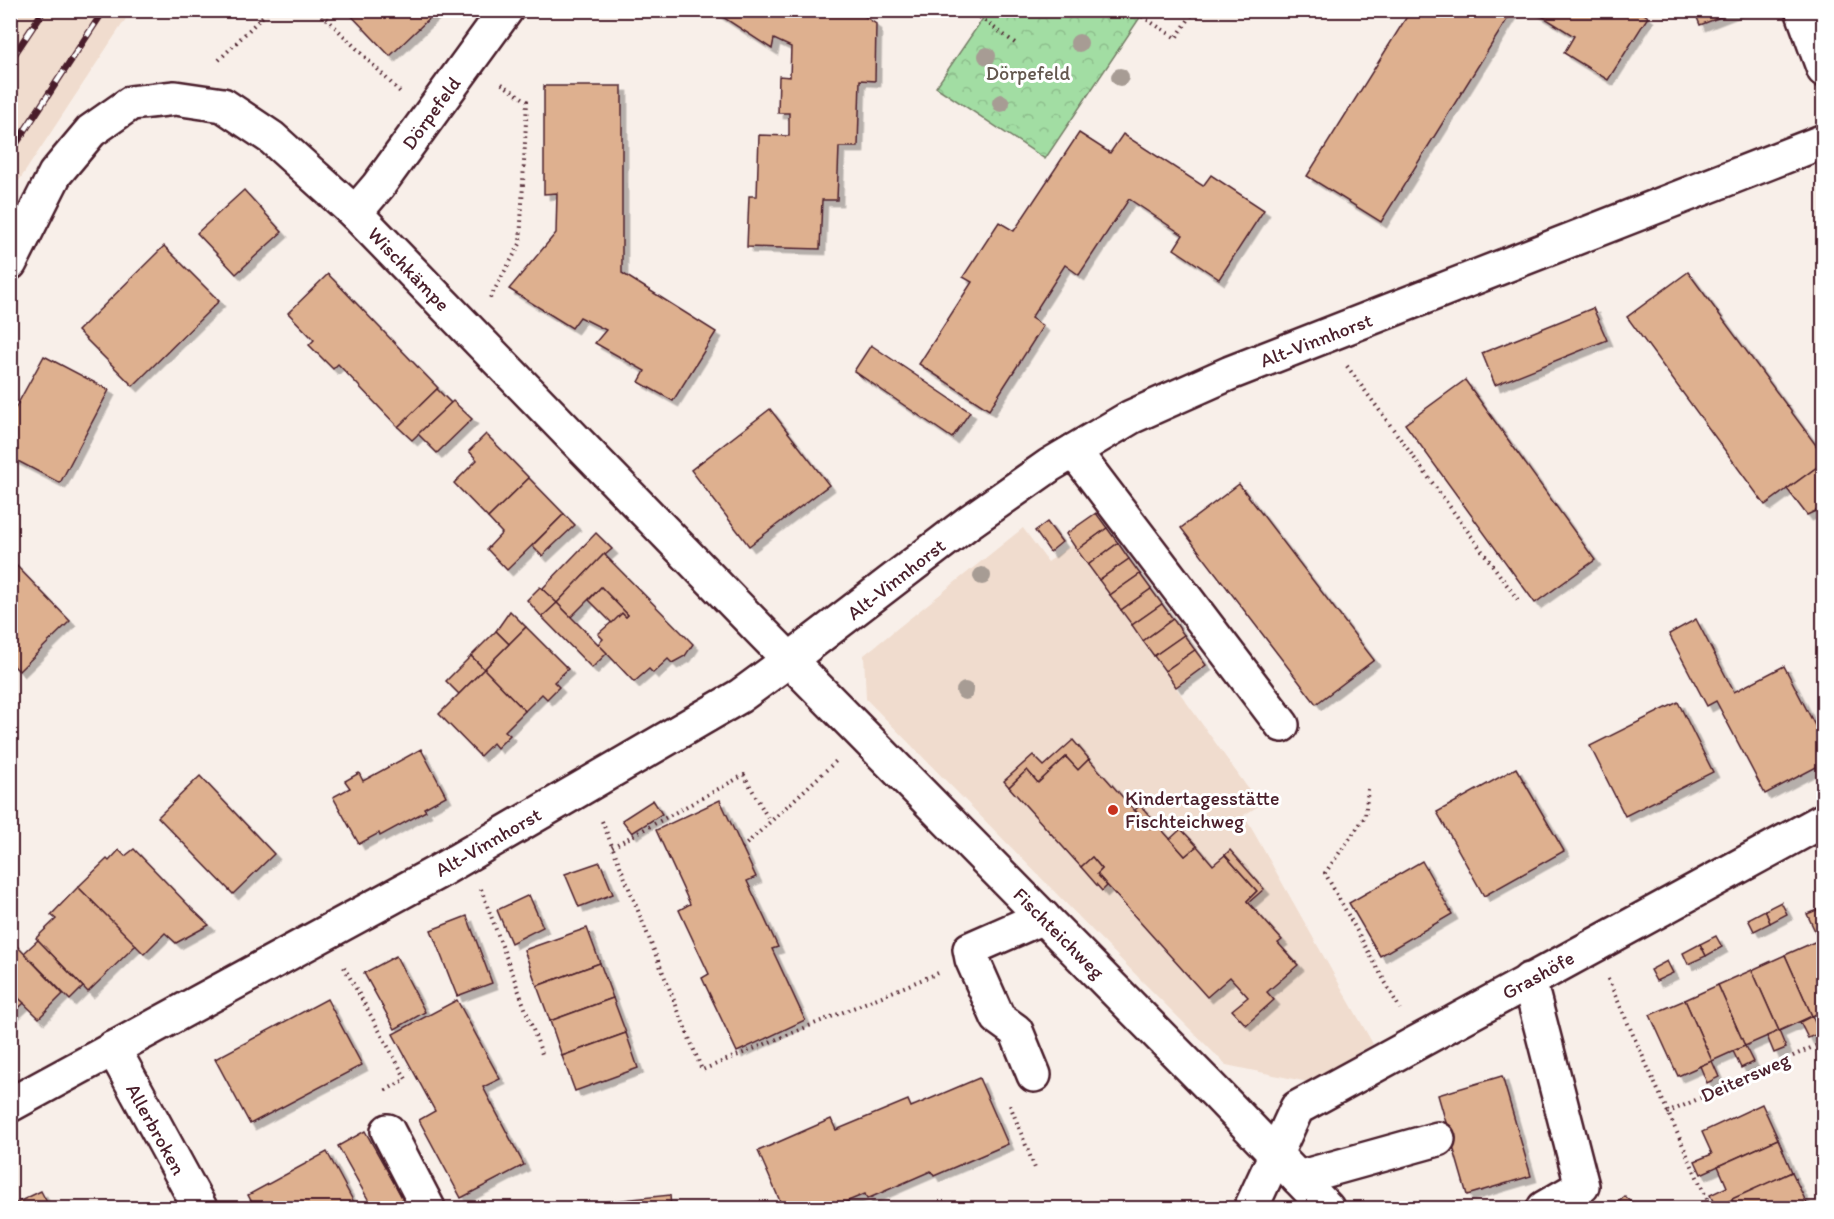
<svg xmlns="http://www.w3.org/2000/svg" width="1834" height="1219" font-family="Itim,sans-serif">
<defs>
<pattern id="forest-crowns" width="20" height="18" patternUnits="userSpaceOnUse" patternTransform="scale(1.5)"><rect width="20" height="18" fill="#a2dda3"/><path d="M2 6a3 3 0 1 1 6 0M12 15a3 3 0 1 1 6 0" fill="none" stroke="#8dbd8c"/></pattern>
<filter id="shadow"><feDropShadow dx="5.5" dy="5.5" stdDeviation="0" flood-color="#0004"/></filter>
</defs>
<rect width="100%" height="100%" fill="#f8efe9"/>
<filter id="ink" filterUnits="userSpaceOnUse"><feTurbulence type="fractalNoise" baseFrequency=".0167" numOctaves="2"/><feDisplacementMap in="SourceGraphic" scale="12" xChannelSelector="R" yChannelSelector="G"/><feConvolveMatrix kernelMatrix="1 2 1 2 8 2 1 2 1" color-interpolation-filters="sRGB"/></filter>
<g filter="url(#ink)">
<g fill="#f0dcce">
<path d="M11 10 131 11 11 193 10 11Z"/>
<path d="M1023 528 1048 562 1073 544 1260 805 1244 815 1373 1044 1308 1082 1226 1065 1140 979 866 699 864 655Z"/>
</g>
<path fill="url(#forest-crowns)" stroke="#767e67" stroke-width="1.5" d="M1132 10 1141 16 1045 159 936 87 988 11Z"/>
<g fill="#deb08f" stroke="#4a1f2b" stroke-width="1.5" filter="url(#shadow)">
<path d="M346 10H438L390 56Z"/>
<path d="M712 10H855L876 24 875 81 860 80 858 147H839L837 200H822L820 249 747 247 749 196H757L759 135 789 136V113H778L779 76 790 77 791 47 774 39 772 49Z"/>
<path d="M1411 10H1513L1381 222 1307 176Z"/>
<path d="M1532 10H1639L1648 17 1608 80 1564 53 1574 36Z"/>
<path d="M1694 10H1735L1736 11 1700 25Z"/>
<path d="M544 86H622V273L716 332 673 401 639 382 645 371 595 343 606 330 580 317 572 328 509 289 556 233 557 193 544 194Z"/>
<path d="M1079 133 1110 153 1123 134 1203 186 1211 175 1264 210 1219 279 1174 249 1183 235 1129 199 1079 275 1065 265 1031 318 1043 326 989 410 919 364 972 282 963 277 999 222 1014 231Z"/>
<path d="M244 190 282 232 236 274 197 233Z"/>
<path d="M164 246 219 301 133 386 78 331Z"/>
<path d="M1688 272 1824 456V462L1765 505 1627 317Z"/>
<path d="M328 274 438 388 398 427 338 364 333 369 309 345 314 340 288 313Z"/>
<path d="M1593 308 1607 340 1495 385 1482 353Z"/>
<path d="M871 345 970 412 952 438 854 371Z"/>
<path d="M44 356 109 390 60 483 10 457V418Z"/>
<path d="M1465 380 1595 560 1535 603 1405 424Z"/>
<path d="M437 389 451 403 412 440 398 427Z"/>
<path d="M453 401 472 419 437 453 418 434Z"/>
<path d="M770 409 829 485 749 546 691 470Z"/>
<path d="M486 434 529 478 488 518 454 483 477 460 469 451Z"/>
<path d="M1824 462V507L1807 515 1787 489Z"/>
<path d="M529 478 564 514 507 570 487 549 502 533 488 518Z"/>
<path d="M1239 484 1374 660 1316 704 1181 528Z"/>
<path d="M1096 513 1107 528 1077 550 1066 534Z"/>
<path d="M564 514 575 525 542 556 532 546Z"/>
<path d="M1047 522 1062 542 1050 552 1035 531Z"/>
<path d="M1107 528 1118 543 1088 565 1077 550Z"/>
<path d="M596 533 612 549 605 555 604 554 557 603 542 589Z"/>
<path d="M1118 543 1129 559 1099 580 1088 565Z"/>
<path d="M604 554 693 644 685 656 672 663 668 659 653 673 649 669 634 682 598 644 603 639 598 634 622 613 626 617 628 615 601 587 571 617 557 603Z"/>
<path d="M10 559 70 621 19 671 10 662Z"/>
<path d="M1129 559 1140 574 1110 595 1099 580Z"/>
<path d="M1140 574 1151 589 1121 610 1110 595Z"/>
<path d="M540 587 557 603 542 617 527 600Z"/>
<path d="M601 587 628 615 626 617 622 613 612 623 589 600Z"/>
<path d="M1151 589 1162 604 1132 625 1121 610Z"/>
<path d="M557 603 607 653 592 668 542 617Z"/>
<path d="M1162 604 1173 619 1143 641 1132 625Z"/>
<path d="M510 611 526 627 509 644 496 631Z"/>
<path d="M1173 619 1184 635 1154 656 1143 641Z"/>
<path d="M1696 619 1734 692 1784 666 1824 743V763L1765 794 1716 701 1707 706 1669 634Z"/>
<path d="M526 627 568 669 554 682 559 687 547 699 542 694 525 711 484 669Z"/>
<path d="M496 631 509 644 484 669 471 656Z"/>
<path d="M1184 635 1195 650 1165 671 1154 656Z"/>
<path d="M1195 650 1206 665 1176 687 1165 671Z"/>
<path d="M471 656 484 669 459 694 446 681Z"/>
<path d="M484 669 525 711 505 731 510 735 497 748 493 743 480 756 439 714Z"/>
<path d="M1678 702 1713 772 1625 816 1590 746Z"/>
<path d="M1073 740 1089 759 1078 770 1066 757 1038 783 1027 770 1009 787 1004 781 1033 755 1044 766Z"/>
<path d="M421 749 446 796 424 808 426 811 380 836 379 833 359 844 333 797 350 788 345 781 359 773 363 781Z"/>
<path d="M1066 757 1078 770 1089 759 1150 828 1156 823 1185 856 1197 846 1213 865 1225 855 1257 891 1247 901 1282 940 1278 943 1298 965 1267 992 1274 1000 1246 1025 1232 1010 1248 997 1230 977 1207 997 1097 874 1102 869 1092 857 1081 867 1009 787 1027 770 1038 783Z"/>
<path d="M1516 768 1564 851 1484 896 1437 812Z"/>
<path d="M200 776 274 854 233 894 158 817Z"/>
<path d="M653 800 662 814 632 833 622 820Z"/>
<path d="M720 800 756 877 747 881 778 947 772 949 805 1020 737 1052 702 978 709 974 679 910 690 904 656 830Z"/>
<path d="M1140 805 1156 823 1150 828 1135 810Z"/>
<path d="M1181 829 1197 846 1185 856 1170 839Z"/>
<path d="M134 849 191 908 209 925 176 943 165 933 144 954 78 887 107 859 109 861 119 850 125 856Z"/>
<path d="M1230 850 1264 889 1248 903 1247 901 1257 891 1225 855Z"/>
<path d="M1092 857 1102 869 1097 874 1107 886 1102 891 1081 867Z"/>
<path d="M1422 861 1452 914 1380 956 1349 903Z"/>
<path d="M600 862 613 894 579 907 565 874Z"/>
<path d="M78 887 136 945 88 992 36 938 56 919 51 915Z"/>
<path d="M529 895 543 927 511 943 497 910Z"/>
<path d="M1781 902 1787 914 1770 923 1765 910Z"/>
<path d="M1824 907V927L1815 931 1807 914Z"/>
<path d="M1765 910 1770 923 1754 931 1748 919Z"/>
<path d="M467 916 492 983 457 996 431 930Z"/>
<path d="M1824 927V947L1822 948 1815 931Z"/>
<path d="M587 928 600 963 537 986 524 950Z"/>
<path d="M1716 936 1722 947 1706 956 1700 944Z"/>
<path d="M38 940 83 987 70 1000 24 953Z"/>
<path d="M1819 940 1824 951V1011L1812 1016 1785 955Z"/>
<path d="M15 944 63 994 39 1018 10 990V948Z"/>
<path d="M1700 944 1706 956 1688 964 1683 953Z"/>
<path d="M1785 955 1812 1016 1779 1031 1752 970Z"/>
<path d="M396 956 425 1012 395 1029 364 973Z"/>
<path d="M1667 961 1673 973 1656 981 1650 970Z"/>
<path d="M600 963 613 998 550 1021 537 986Z"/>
<path d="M1752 970 1779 1031 1745 1046 1718 985Z"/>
<path d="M1718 985 1745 1046 1712 1061 1685 1000Z"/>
<path d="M10 990 24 1003 10 1016Z"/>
<path d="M613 998 626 1033 562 1056 550 1021Z"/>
<path d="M327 999 362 1065 250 1124 215 1059Z"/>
<path d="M457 1000 500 1079 483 1087 524 1165 461 1198 419 1120 435 1111 393 1034Z"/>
<path d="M1685 1000 1712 1061 1678 1076 1650 1015Z"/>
<path d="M1812 1016 1820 1033 1808 1038 1800 1022Z"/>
<path d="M1779 1031 1786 1048 1774 1053 1767 1036Z"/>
<path d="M626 1033 638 1068 575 1091 562 1056Z"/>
<path d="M1745 1046 1753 1062 1741 1068 1733 1051Z"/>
<path d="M1712 1061 1719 1077 1707 1083 1700 1066Z"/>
<path d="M1502 1076 1531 1176 1467 1195 1438 1095Z"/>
<path d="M979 1078 1008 1144 934 1176 931 1171 867 1199 865 1194 831 1208H783L758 1151 831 1119 836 1130 908 1100 911 1107Z"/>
<path d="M1762 1104 1778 1139 1701 1174 1695 1161 1712 1154 1702 1132Z"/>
<path d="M365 1131 408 1208H373L338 1146Z"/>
<path d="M1778 1139 1792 1172 1716 1207 1710 1195 1727 1187 1718 1166Z"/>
<path d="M327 1152 357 1208H255L248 1195Z"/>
<path d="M1792 1172 1808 1206 1802 1208H1736L1732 1199Z"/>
<path d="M41 1191 50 1208H10V1206Z"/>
<path d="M670 1195 671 1208H595L594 1203Z"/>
<path d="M1625 1196 1638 1208H1612Z"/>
</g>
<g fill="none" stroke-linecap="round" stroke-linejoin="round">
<g stroke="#4a1f2b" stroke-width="38">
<g id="minor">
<path d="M1802 10 1824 70"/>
<path d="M355 213 378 186 506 10"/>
<path d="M10 263 55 174 91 131 131 103 175 98 223 105 272 138 355 213 764 634 1219 1096 1327 1208"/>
<path d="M1074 451 1282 725"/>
<path d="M1529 980 1582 1186 1544 1208"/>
<path d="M113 1048 200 1208"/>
<path d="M1034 1075 1016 1031 998 1018 972 959 970 949 1043 917"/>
<path d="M10 1105 436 873 740 696 789 660 969 522 1050 465 1131 417 1230 373 1824 141"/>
<path d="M388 1131 428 1208"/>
<path d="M1298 1178 1438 1139"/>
<path d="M1251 1208 1297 1108 1824 820"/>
</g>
</g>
<g stroke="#4a1f2b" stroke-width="4" stroke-dasharray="1.5 4.5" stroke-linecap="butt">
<path d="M318 10 401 93"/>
<path d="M970 10 1015 43"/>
<path d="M1132 10 1176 38 1195 10"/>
<path d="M219 60 269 10"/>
<path d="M490 298 520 244 527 101 499 82"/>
<path d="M1347 366 1518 600"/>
<path d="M1368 789 1365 817 1325 873 1400 1009"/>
<path d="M602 821 702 1070 938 973"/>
<path d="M612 847 744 775 770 822"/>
<path d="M742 848 836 761"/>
<path d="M481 889 542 1054"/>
<path d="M344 967 406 1079 383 1092"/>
<path d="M1608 979 1711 1208"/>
<path d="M1010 1105 1036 1171"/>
<path d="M1667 1113 1824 1042"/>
</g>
<use href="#minor" stroke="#fff" stroke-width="33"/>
<g stroke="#4a1f2b" stroke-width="7">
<g id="rail">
<path d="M10 61 44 10"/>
<path d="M10 153 104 10"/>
</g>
</g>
<use href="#rail" stroke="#fff" stroke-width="4.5" stroke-dasharray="14" stroke-linecap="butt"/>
</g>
<g fill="#a79c94">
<circle cx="1079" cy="43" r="9"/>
<circle cx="987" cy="56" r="9"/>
<circle cx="1120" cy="77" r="9"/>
<circle cx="1001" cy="103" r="9"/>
<circle cx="982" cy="576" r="9"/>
<circle cx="965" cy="691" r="9"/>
</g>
</g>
<circle fill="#c8321e" stroke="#fff" stroke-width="2" cx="1113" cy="810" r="6"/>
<g text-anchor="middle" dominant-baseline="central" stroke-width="6" stroke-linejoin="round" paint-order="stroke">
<g font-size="20" fill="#64584f" stroke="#fff">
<text x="1028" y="73">Dörpefeld</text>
</g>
<g font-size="20" fill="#4a1f2b" stroke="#fff">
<text transform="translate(431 113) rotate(-54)">Dörpefeld</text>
<text transform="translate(409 269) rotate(46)">Wischkämpe</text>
<text transform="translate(1316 340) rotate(-21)">Alt-Vinnhorst</text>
<text transform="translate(896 579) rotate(-38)">Alt-Vinnhorst</text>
<text transform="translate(488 842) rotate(-30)">Alt-Vinnhorst</text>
<text transform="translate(1059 933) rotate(45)">Fischteichweg</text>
<text transform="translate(1538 975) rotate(-29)">Grashöfe</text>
<text transform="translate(1745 1077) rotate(-24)">Deitersweg</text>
<text transform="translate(156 1129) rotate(61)">Allerbroken</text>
</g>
<g font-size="20" fill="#4a1f2b" stroke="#fff" text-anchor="start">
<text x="1125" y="798">Kindertagesstätte<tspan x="1125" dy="23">Fischteichweg</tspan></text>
</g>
</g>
<rect width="1834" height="1219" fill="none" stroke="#fff" stroke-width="36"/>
<rect x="18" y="18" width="1798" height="1183" fill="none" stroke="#4a1f2b" stroke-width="2" filter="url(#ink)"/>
</svg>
